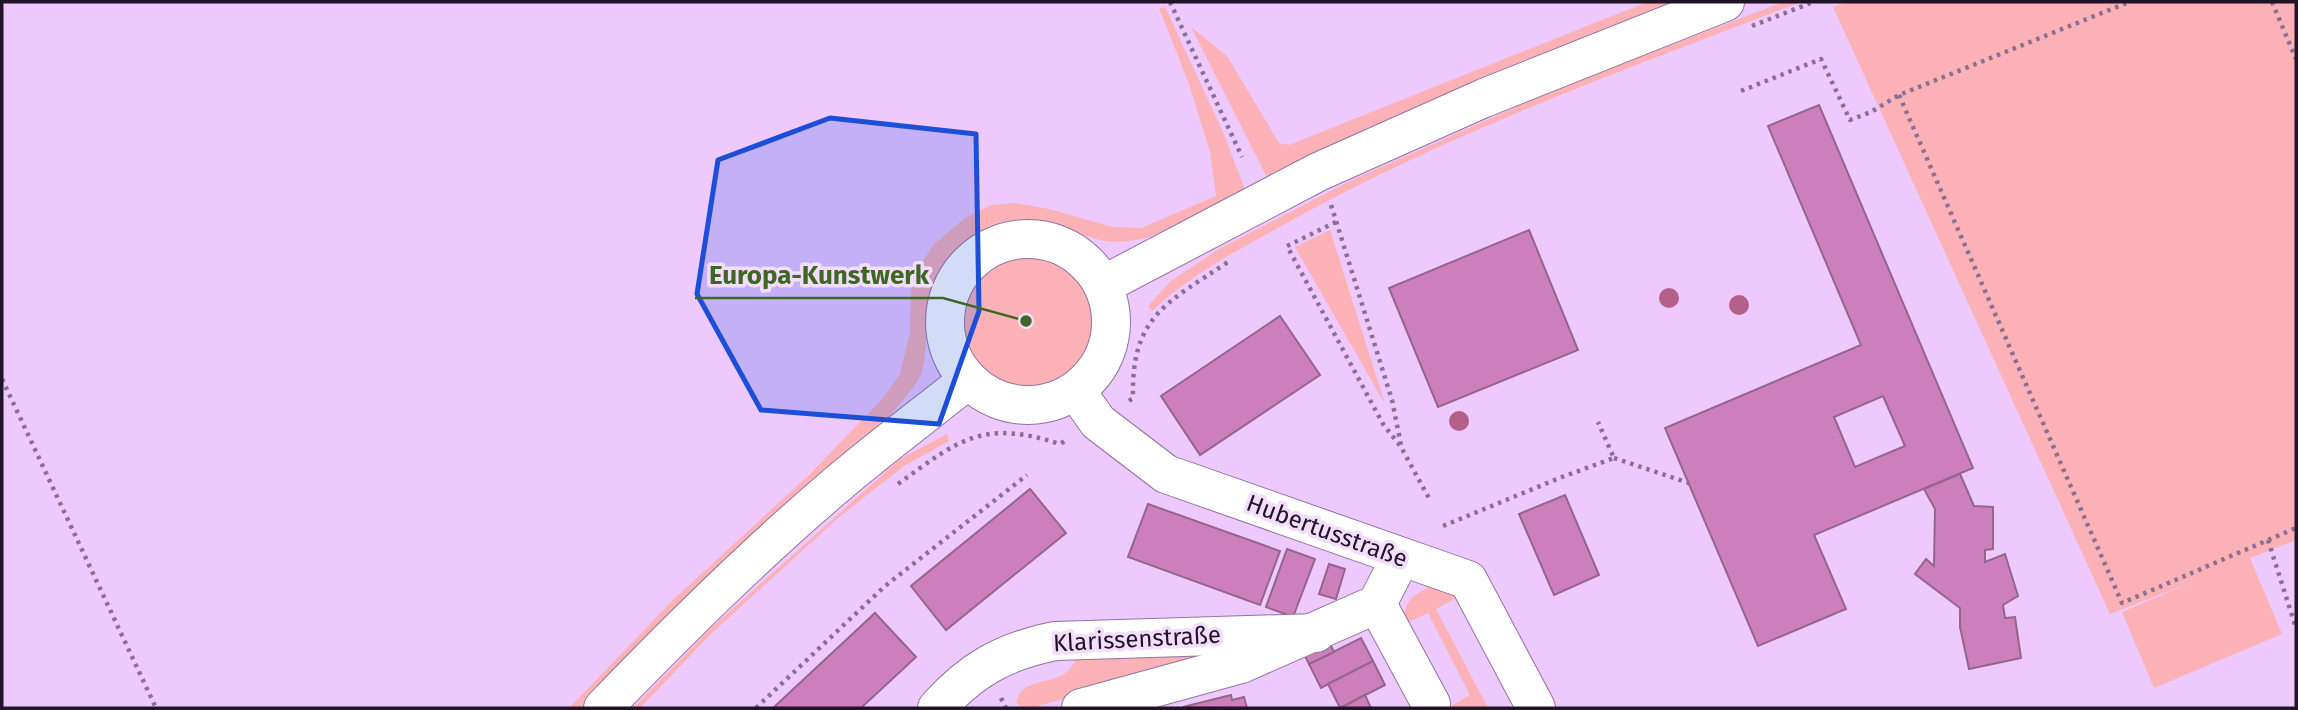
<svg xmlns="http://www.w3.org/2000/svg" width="2298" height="710" font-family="'Fira Sans',sans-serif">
<rect width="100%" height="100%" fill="#edc9fe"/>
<g fill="#fcb1b6">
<path d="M1647 2H1686L1269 181 1191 27 1227 56 1279 143 1289 145Z"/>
<path d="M1783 2H1801C1630 68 1455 130 1294 219 1244 247 1193 272 1152 311L1148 306 1171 281 1219 249 1350 181 1556 89Z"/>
<path d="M1847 2H2296V540L2250 558 2282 634 2154 688 2122 612 2195 581 2110 614 1833 7Z"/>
<path d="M1165 7 1223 132 1246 192C1212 209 1166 237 1129 241 1096 245 1086 233 1057 226 1011 215 968 229 941 268 920 297 931 340 922 372 917 386 897 407 887 419L587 708H569L675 598 810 474 883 398 900 374 910 332 911 291 919 267 934 244 965 218 991 205 1015 203 1049 209 1113 227 1141 228 1216 196 1210 152 1189 84 1159 8Z"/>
<path d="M1330 230 1385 404 1295 247Z"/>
<circle cx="1027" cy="320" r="66"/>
<path d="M947 434 949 441 904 466 838 518 713 632 640 708H633L709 630 900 459Z"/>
<path d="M1430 587 1445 589 1458 597 1436 609 1488 708H1448L1470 695 1428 613 1405 624C1402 603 1412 595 1430 587Z"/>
<path d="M1232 646 1110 686 1031 708H1022L1016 702C1027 668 1070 695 1078 650Z"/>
</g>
<g fill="#cd7fbc" stroke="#95658a" stroke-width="2" fill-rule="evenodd">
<path d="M1819 105 1973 468 1814 535 1846 609 1758 646 1665 428 1861 345 1768 126ZM1883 396 1905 446 1855 467 1834 417Z"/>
<path d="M1529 230 1578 350 1438 407 1389 288Z"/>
<path d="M1280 316 1320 375 1200 455 1161 396Z"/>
<path d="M1960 474 1974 506 1993 507V549L1985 550V562L2005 554 2018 596 2003 605 2005 618 2015 617 2021 658 1969 669 1960 627V608L1915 574 1926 559 1934 566 1935 509 1924 489Z"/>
<path d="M1030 489 1066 533 946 630 911 586Z"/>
<path d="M1565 495 1599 575 1554 595 1519 514Z"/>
<path d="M1148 504 1280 551 1260 605 1128 557Z"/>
<path d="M1287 549 1315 559 1293 617 1266 607Z"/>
<path d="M1329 564 1345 569 1336 599 1319 594Z"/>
<path d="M875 613 916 657 861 708H773Z"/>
<path d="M1361 638 1373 661 1321 688 1309 664Z"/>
<path d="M1328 640 1334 652 1309 664 1303 652Z"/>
<path d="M1373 661 1385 685 1340 708 1328 684Z"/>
<path d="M1231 695 1232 700 1244 697 1247 708 1183 707Z"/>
<path d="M1365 695 1371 708H1341Z"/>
</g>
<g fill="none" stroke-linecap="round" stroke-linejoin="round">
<g stroke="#9372a2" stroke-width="40">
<g id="minor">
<path d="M1076 391 1098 422 1166 474 1468 580 1536 708"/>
<path d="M1377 604 1431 704"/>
<path d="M937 708C971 670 1004 651 1055 641L1316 633"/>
<path d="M1081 708 1241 664 1377 604 1401 557"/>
</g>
</g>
<g stroke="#9372a2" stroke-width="40">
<g id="major">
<circle cx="1028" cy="322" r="83"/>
<path d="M1103 285 1318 172 1484 98 1725 2"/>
<path d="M603 708C677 631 753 556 834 487 877 450 923 416 968 380"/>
</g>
</g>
<g stroke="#897095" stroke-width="4.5" stroke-dasharray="3.5 5" stroke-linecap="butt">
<path d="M1170 2 1242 157"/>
<path d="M2272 2 2296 59"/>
<path d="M1752 26 1813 2"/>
<path d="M1741 91 1821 59 1850 120 1871 112 1899 95 2129 2"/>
<path d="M1899 95 2122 603 2296 528"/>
<path d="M1331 205 1392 400 1401 445"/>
<path d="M1336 222 1287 246 1383 424 1401 447 1430 500"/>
<path d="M2 379 156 708"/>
<path d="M1129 401 1133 398C1131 316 1167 303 1228 262"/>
<path d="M1614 458 1689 483"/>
<path d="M898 484C960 439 983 419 1060 444L1068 439"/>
<path d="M1443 526 1562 477 1614 458 1598 422"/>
<path d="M2268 540 2296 628"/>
<path d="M1001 698 1006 708"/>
<path d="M756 708 885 586 1027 475"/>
</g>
<use href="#minor" stroke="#fff" stroke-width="38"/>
<use href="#major" stroke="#fff" stroke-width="38"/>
</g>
<g fill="#b5608a">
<circle cx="1669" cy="298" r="10"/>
<circle cx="1739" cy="305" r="10"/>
<circle cx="1459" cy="421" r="10"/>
</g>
<path fill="#1d4ed8" fill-opacity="0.2" stroke="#1d4ed8" stroke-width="5" stroke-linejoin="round" d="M830 118 976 134 979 311 939 424 761 410 697 294 718 160Z"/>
<g text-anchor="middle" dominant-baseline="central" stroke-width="7" stroke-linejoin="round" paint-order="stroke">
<g font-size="24" fill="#211427" stroke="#f2ddfc">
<text transform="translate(1327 531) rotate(20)">Hubertusstraße</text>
<text transform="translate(1137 639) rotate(-3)">Klarissenstraße</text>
</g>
</g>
<path fill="none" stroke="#3d6723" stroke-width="2.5" d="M1026 321L943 298H695"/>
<circle fill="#3d6723" stroke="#f2ddfc" stroke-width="2.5" cx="1026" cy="321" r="7"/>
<g font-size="26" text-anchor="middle" font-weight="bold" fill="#3d6723" stroke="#f2ddfc" stroke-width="7" stroke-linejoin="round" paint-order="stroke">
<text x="819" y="284">Europa-Kunstwerk</text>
</g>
<rect width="2298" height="710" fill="none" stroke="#211427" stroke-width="7"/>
</svg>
